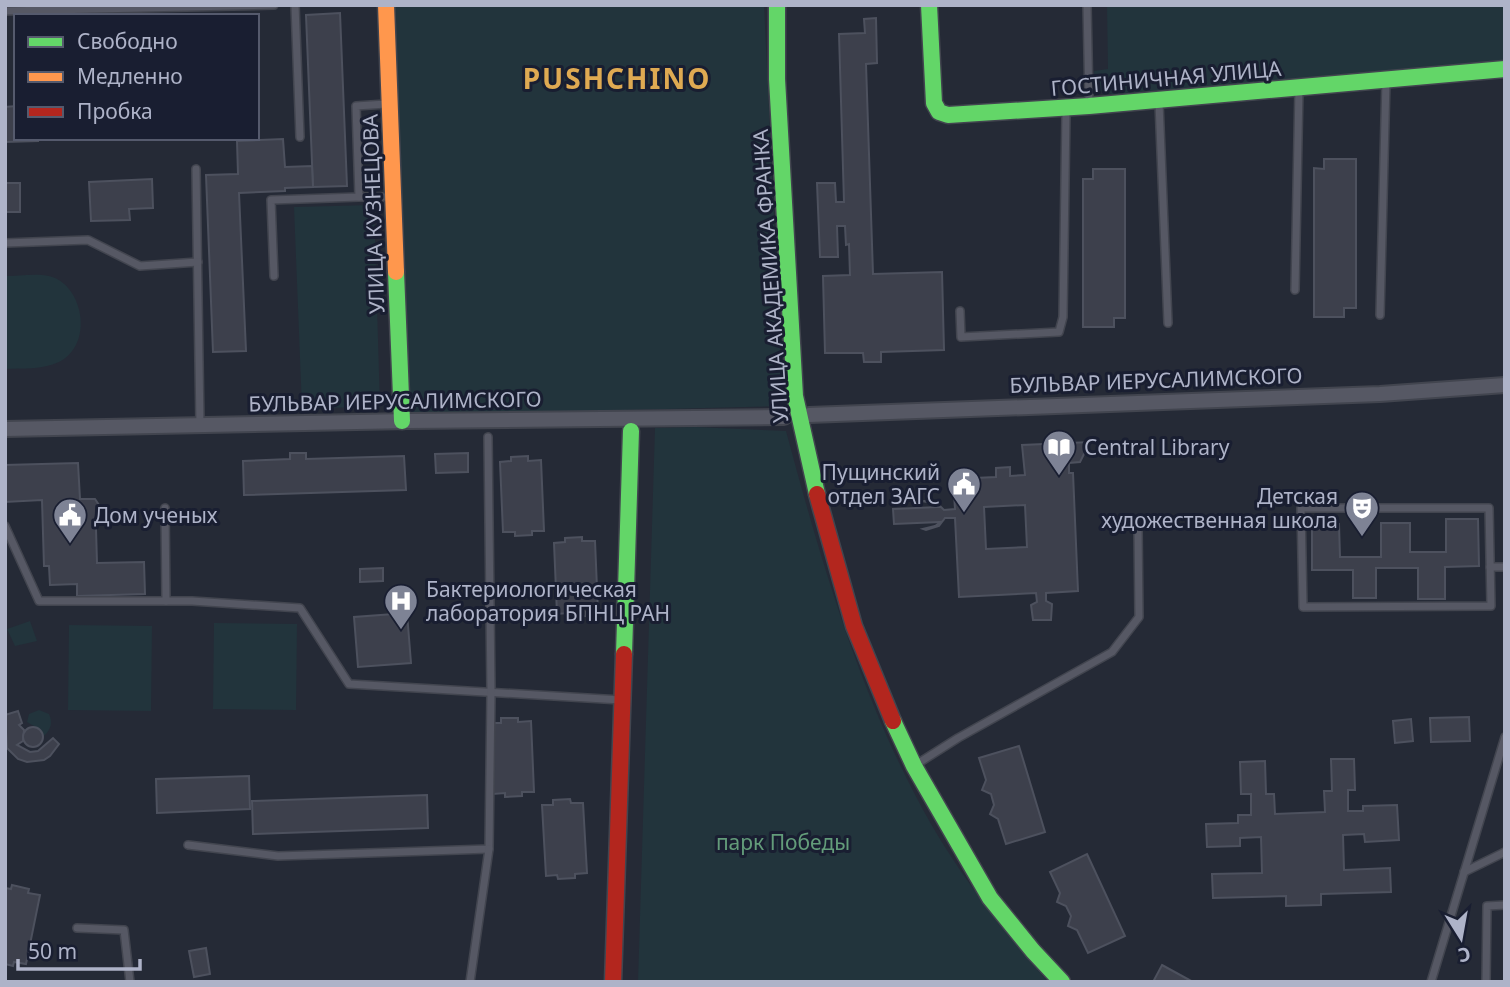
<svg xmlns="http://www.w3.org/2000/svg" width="1510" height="987" font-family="'Noto Sans',sans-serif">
<rect width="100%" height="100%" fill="#252a36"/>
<g fill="#22343c">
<path d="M389 5H764L783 406 431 415 409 421Z"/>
<path d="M1107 5H1505V62L1112 94 1100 91 1095 84 1094 71 1108 69Z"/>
<path d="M374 205 380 407 302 408 294 207Z"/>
<path d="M5 276C18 276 36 273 49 276 83 284 95 344 59 362 42 370 23 368 5 369Z"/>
<path d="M695 427 786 431C822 565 862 703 931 824 964 881 1005 932 1048 982H638L655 428Z"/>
<path d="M30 621 37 641 15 646 7 629Z"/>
<path d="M214 623 297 624 296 710 213 709Z"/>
<path d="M69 625 152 626 151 711 68 710Z"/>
<path d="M39 710 49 714C53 723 51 729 44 736L41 730 27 722 29 714Z"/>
</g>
<g fill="#3d404c" stroke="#4d515e" stroke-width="2" fill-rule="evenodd">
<path d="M340 13 347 186 313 187 306 15Z"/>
<path d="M876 18 877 63 866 64 873 274 942 272 944 350 881 352V362H864L863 353H825L823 276 850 275 849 244 846 245 845 226H837L838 257H820L817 183H835L836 202H844L839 34 865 33 864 19Z"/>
<path d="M16 106V138H38V141L5 142V107Z"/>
<path d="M283 139 285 167 312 166 313 187 285 188V191L239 193 246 351 213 352 206 175 238 174 237 141Z"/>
<path d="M1324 159H1356V308H1344V317H1314V168L1324 169Z"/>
<path d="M1093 169H1125V318H1114V327H1083V179H1093Z"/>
<path d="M152 179 153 208 129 209 130 220 91 221 89 182Z"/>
<rect x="5" y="183" width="15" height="29"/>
<path d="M1090 442 1080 462 1069 463V473H1073L1078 591 1046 593V601L1052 604 1051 620H1033L1031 605 1037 602 1036 593 959 597 955 518H945L939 526 926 530 923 529 935 526 941 522 894 524 893 509 940 507 934 503 921 501H935L944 510 955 509 953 479 996 477V468L1010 467V476L1025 475 1022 445ZM1025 505 1027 547 986 549 984 507Z"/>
<path d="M290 453H306V459L404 456 406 490 244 495 243 461 290 459Z"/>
<path d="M468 453V472L436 473 435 454Z"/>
<path d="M528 456V461L541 460 544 531H532V535L515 536V532H503L500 462 511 461V457Z"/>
<path d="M78 463 80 499H95L103 511 96 529 97 563 144 562 145 594 77 596V584L50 585 49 566H44L42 500 5 502V465Z"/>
<path d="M1446 519H1478L1479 566 1445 567V599H1418V568H1376V598H1353V570H1312V524H1339L1340 557H1381V523H1410V552H1446Z"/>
<path d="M582 537V541H595L598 612H586V616L569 617 568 613 557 614 554 543 565 542V538Z"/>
<path d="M383 568V581L360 582V569Z"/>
<path d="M407 613 411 663 358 667 354 617Z"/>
<path d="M18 711 22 723 19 725 24 730 23 741 17 745 30 752 38 751 53 738 59 744 50 756 44 760 27 762 18 759 7 748 5 715Z"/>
<path d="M1469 717 1470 741 1431 742 1430 718Z"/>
<path d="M501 718H518V722L531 721 534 792H522V796L505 797V793L493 794 490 723H501Z"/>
<path d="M1411 719 1413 741 1395 743 1393 721Z"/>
<circle cx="33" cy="737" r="10"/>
<path d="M1019 746 1045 832 1006 844 998 819 990 814 994 805 991 794 982 790 986 780 979 758Z"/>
<path d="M1331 759H1354L1355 790H1348V811H1363V806L1397 805 1399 840 1365 842 1364 834 1343 835 1344 870 1390 868 1391 892 1321 894V905L1286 906V896L1213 898 1212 874 1262 873 1261 837 1240 838V846L1207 847 1206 824 1238 823V815H1251V794H1241L1240 762 1265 761 1266 794H1274L1275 814 1325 812 1324 791H1332Z"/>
<path d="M249 776 250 809 157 813 156 779Z"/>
<path d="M427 795 428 828 253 834 252 801Z"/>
<path d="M570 799 571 803H583L587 873 575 874V878L558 879 557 875 546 876 542 805H553V800Z"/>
<path d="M1087 854 1125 936 1088 953 1077 930 1068 926 1071 916 1066 906 1057 902 1060 893 1050 872Z"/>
<path d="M12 885 29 889 28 893 40 895 26 964 14 962 13 966 5 964V888L11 889Z"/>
<path d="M206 948 210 974 194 977 189 951Z"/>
<path d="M1162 965 1193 982H1153Z"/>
</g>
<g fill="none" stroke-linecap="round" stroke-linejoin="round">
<g stroke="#42454f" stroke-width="10">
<g id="lane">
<path d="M295 5 300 137"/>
<path d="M1087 5 1089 102"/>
<path d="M5 11 274 5"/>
<path d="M1159 103 1168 323"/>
<path d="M196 169 200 425"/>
<path d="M359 197H389"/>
<path d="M5 243 88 240 140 266 198 262"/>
<path d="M274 276 271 200 359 197 356 106 386 104"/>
<path d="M1295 290 1299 88"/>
<path d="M960 311 961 337 1059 332 1063 317 1066 112"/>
<path d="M1380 315 1386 81"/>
<path d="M165 508 166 601"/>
<path d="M1301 508H1489L1491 606 1303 607Z"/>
<path d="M5 526 39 601H192L300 608 349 684 621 700"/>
<path d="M1490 567H1505"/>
<path d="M917 764 958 738 1112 652 1139 617 1138 528"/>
<path d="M188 845 278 856 489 849 491 692 488 437"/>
<path d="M1464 872 1505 852"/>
<path d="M77 928 124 930 130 982"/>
<path d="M470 982 489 849"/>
<path d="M1431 982 1505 737"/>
<path d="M1486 982 1487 906 1505 905"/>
</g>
</g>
<g stroke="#42454f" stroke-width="18">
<g id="street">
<path d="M809 415 1380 394 1505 385"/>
<path d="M5 429 409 421 784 417"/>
</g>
</g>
<g stroke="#42454f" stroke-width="19">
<g id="fast">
<path d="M777 5V79L795 396 817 494"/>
<path d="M929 5 934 103 939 112 948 115 1089 106 1505 69"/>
<path d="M396 272 402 421"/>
<path d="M624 654 631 431"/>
<path d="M893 721 914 766 990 898 1033 951 1062 982"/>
</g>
</g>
<g stroke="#42454f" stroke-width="19">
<path id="slow" d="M386 5 396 272"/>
</g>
<g stroke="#42454f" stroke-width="19">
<g id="jam">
<path d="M817 494 854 626 893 721"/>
<path d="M613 982 624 654"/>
</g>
</g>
<use href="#lane" stroke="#565864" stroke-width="7"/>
<use href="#street" stroke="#565864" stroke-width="14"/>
<use href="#fast" stroke="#63d668" stroke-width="16"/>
<use href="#slow" stroke="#ff974d" stroke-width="16"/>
<use href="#jam" stroke="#b3261e" stroke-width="16"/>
</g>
<defs>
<g id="library-pin" transform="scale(1.75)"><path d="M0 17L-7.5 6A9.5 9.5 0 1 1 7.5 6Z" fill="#7e8395" stroke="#191e31"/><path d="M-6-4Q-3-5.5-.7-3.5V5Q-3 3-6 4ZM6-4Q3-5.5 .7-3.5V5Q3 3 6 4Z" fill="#fff"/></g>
<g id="civic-pin" transform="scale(1.75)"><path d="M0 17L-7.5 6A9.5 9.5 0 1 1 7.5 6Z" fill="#7e8395" stroke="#191e31"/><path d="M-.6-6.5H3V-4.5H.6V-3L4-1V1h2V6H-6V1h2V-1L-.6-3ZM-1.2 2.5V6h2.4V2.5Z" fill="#fff"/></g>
<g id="theatre-pin" transform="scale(1.75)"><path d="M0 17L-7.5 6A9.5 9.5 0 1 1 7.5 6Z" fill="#7e8395" stroke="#191e31"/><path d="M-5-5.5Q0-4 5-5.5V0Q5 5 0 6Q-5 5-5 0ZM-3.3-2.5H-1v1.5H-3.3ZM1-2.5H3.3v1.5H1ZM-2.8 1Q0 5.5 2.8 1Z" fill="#fff"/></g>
<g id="hospital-pin" transform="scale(1.75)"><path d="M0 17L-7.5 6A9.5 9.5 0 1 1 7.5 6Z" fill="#7e8395" stroke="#191e31"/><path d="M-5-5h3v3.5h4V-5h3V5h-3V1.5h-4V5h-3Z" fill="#fff"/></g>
</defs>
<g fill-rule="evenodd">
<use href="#library-pin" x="1059" y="447"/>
<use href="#civic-pin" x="964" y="484"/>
<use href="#theatre-pin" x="1362" y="508"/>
<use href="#civic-pin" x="70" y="515"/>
<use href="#hospital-pin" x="401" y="601"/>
</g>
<g text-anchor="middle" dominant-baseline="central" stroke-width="6" stroke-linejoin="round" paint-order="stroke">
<g font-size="21" fill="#aeb3c8" stroke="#191e31">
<text transform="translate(1166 78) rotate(-5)">ГОСТИНИЧНАЯ УЛИЦА</text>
<text transform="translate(373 214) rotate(-92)">УЛИЦА КУЗНЕЦОВА</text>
<text transform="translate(770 276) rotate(-94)">УЛИЦА АКАДЕМИКА ФРАНКА</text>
<text transform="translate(1156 380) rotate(-2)">БУЛЬВАР ИЕРУСАЛИМСКОГО</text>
<text transform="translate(395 401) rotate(-1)">БУЛЬВАР ИЕРУСАЛИМСКОГО</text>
</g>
<g font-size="21" fill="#aeb3c8" stroke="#191e31" text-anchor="start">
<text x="1084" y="447">Central Library</text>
<text x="940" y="472" text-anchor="end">Пущинский<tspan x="940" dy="24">отдел ЗАГС</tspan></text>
<text x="1338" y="496" text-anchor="end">Детская<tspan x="1338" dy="24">художественная школа</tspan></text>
<text x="94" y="515">Дом ученых</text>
<text x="426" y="589">Бактериологическая<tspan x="426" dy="24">лаборатория БПНЦ РАН</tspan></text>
</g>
<g font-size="21" fill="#639c7a" stroke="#191e31">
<text x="783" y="842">парк Победы</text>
</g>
<g font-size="28" font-weight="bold" letter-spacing="2" fill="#dfaa52" stroke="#191e31">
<text x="617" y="78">PUSHCHINO</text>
</g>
</g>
<rect width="1510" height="987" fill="none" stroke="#aeb3c8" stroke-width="14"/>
<rect x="14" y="14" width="245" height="126" fill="#191e31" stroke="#555a6d" stroke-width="2"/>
<rect x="28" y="37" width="35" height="10" fill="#63d668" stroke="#555a6d" stroke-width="2"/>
<text x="77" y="49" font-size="21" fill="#aeb3c8">Свободно</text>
<rect x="28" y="72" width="35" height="10" fill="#ff974d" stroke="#555a6d" stroke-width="2"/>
<text x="77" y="84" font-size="21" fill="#aeb3c8">Медленно</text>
<rect x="28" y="107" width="35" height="10" fill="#b3261e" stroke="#555a6d" stroke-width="2"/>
<text x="77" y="119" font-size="21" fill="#aeb3c8">Пробка</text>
<g transform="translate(1461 938) rotate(169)" stroke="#191e31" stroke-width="5" paint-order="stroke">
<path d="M0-5L12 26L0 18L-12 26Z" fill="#aeb3c8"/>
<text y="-10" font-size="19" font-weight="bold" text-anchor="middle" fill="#aeb3c8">С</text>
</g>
<path d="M18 959v10h122v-10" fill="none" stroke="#aeb3c8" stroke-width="3.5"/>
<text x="28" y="959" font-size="21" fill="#aeb3c8" stroke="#191e31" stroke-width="5" paint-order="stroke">50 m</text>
</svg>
